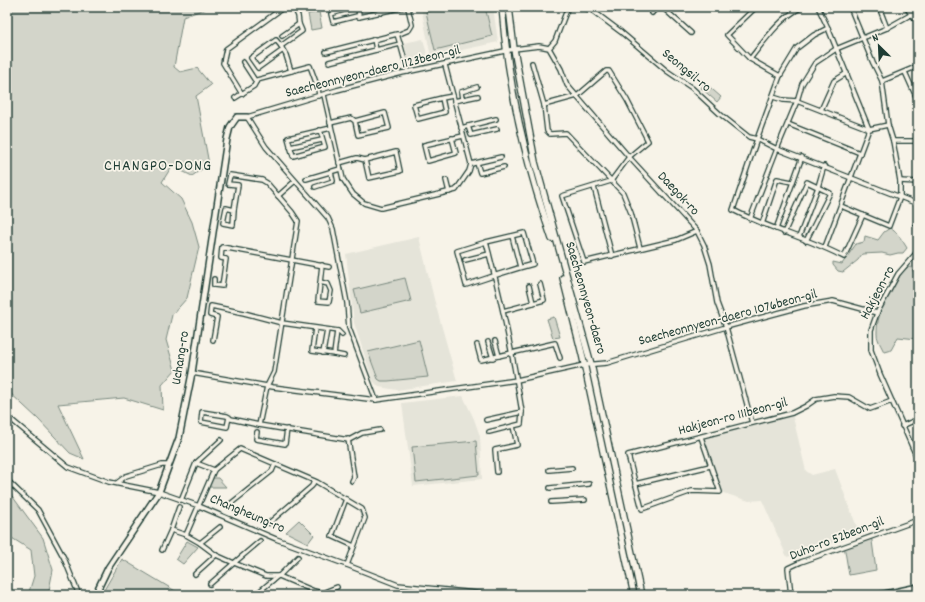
<svg xmlns="http://www.w3.org/2000/svg" width="925" height="602" font-family="Dekko,sans-serif">
<rect width="100%" height="100%" fill="#f7f3e8"/>
<filter id="ink" filterUnits="userSpaceOnUse"><feTurbulence type="fractalNoise" baseFrequency=".025" numOctaves="2"/><feDisplacementMap in="SourceGraphic" scale="8" xChannelSelector="R" yChannelSelector="G"/><feConvolveMatrix kernelMatrix="1 2 1 2 8 2 1 2 1" color-interpolation-filters="sRGB"/></filter>
<g filter="url(#ink)">
<g fill="#e5e4d9">
<path d="M421 7H493L498 42 431 57Z"/>
<path d="M423 39 428 58 409 63 404 43Z"/>
<path d="M419 237 434 299 457 381 397 390 379 387 373 381 354 323 346 254Z"/>
<path d="M463 396 474 419 480 436 482 479 413 486 402 403Z"/>
<path d="M792 413 806 471 812 475 835 469 860 535 787 557 762 500 749 501 720 492 701 437Z"/>
</g>
<g fill="#d3d5ca" stroke="#79897f">
<path d="M7 7H210L183 17 174 67 180 72 197 68 211 85 196 96 209 164 192 176 172 166 162 182 181 199 192 222 199 247 187 298 172 315 166 340 175 370 162 385 163 410 124 398 58 404 84 459 70 453 38 419 7 390Z"/>
<path d="M447 7H485L492 36 435 50 426 12Z"/>
<path d="M319 12 322 28 311 30 308 14Z"/>
<path d="M705 83 721 97 717 102 701 88Z"/>
<path d="M890 228C898 233 902 240 907 248L903 253H898L890 255 882 253 862 254 858 260 843 272 838 271 833 265V262L842 264 856 244 864 242 865 236 878 240 884 232Z"/>
<path d="M911 267 916 277 918 276V341L917 339 898 337 891 350 884 352C882 347 877 340 877 334 876 310 893 287 905 268Z"/>
<path d="M405 278 411 301 360 313 354 290Z"/>
<path d="M554 317 560 337 553 338 547 319Z"/>
<path d="M419 340 428 377 388 381H381L378 379 368 352Z"/>
<path d="M476 441 479 475 416 482 412 447Z"/>
<path d="M212 478H218L226 487H209Z"/>
<path d="M7 489 43 538 53 570 48 595H28L34 576 31 550 7 535Z"/>
<path d="M299 520 314 535 308 543 286 532Z"/>
<path d="M871 534 876 570 849 575 844 545Z"/>
<path d="M187 541 198 547 183 564 176 559Z"/>
<path d="M122 559 182 595H103L104 590Z"/>
</g>
<g fill="none" stroke-linecap="round" stroke-linejoin="round">
<g stroke="#1f3d34" stroke-width="6">
<g id="street">
<path d="M294 7 298 16 299 24"/>
<path d="M358 7 359 17"/>
<path d="M379 7 381 13"/>
<path d="M582 7 593 11 621 32 667 71 692 88 720 114 749 137 757 139 777 149 918 204"/>
<path d="M662 7 691 33"/>
<path d="M677 7 680 9 682 7"/>
<path d="M756 7 727 35 750 59 780 76"/>
<path d="M818 7 828 28 869 129 825 247"/>
<path d="M879 7 887 28"/>
<path d="M351 8 331 14 333 22 357 16 359 17 404 7"/>
<path d="M652 13 657 7"/>
<path d="M828 28 814 35 797 48 780 76 757 139 733 210C769 229 808 238 844 257L863 215"/>
<path d="M397 35 409 30 412 25 408 8 405 7"/>
<path d="M400 43 408 72"/>
<path d="M281 46 302 31 299 24 282 36"/>
<path d="M549 48 555 41 568 7"/>
<path d="M283 50 281 46 276 40 251 58 258 68 283 50 286 55 291 71"/>
<path d="M326 52 397 34 400 44 376 50"/>
<path d="M750 59C765 40 780 18 802 7"/>
<path d="M243 62 256 82"/>
<path d="M329 62 376 50 374 39"/>
<path d="M532 63 544 105 547 131 550 134 566 133 623 193 631 213 640 248"/>
<path d="M905 72 918 101"/>
<path d="M882 81 918 66"/>
<path d="M242 94 223 63 226 49 284 7"/>
<path d="M324 95 343 179 353 194 364 203 381 208 456 190 469 171 471 164 445 65"/>
<path d="M773 97 783 100 797 101 869 129 888 125"/>
<path d="M235 98 254 86 257 80 310 66 318 88 319 96"/>
<path d="M442 98 414 105 418 119 445 112 442 98 453 96"/>
<path d="M462 99 461 92 477 87"/>
<path d="M454 101 478 96"/>
<path d="M544 105 577 96 606 71H609L627 100 648 141 629 157 611 181 562 196 584 262 676 240 697 231"/>
<path d="M821 110 834 81 847 73"/>
<path d="M330 123 351 118 355 121 358 135 389 128 385 113 355 121"/>
<path d="M788 124 860 153"/>
<path d="M468 126 471 135 497 129"/>
<path d="M461 128 496 119"/>
<path d="M320 130 325 147 293 156 288 138 331 128"/>
<path d="M452 138 456 153 428 161 424 145 463 136"/>
<path d="M893 141H918"/>
<path d="M290 147 322 140"/>
<path d="M339 163 357 158 365 160 369 178 400 171 396 152 365 160"/>
<path d="M477 163 480 173 504 167"/>
<path d="M471 164 501 157"/>
<path d="M306 179 340 169"/>
<path d="M446 180 449 192"/>
<path d="M900 181 918 182"/>
<path d="M315 187 333 181 331 172"/>
<path d="M594 187 612 256"/>
<path d="M278 196 295 181"/>
<path d="M841 206 889 226 900 197V181L893 141 888 125 882 81 873 63 850 7"/>
<path d="M234 210 233 225 223 223 226 208 234 210 238 185 228 184 230 175 262 180 267 183 292 212 298 221 274 372 267 386 259 425"/>
<path d="M750 219 777 149 797 101 802 84 815 63 836 49 887 28 912 14"/>
<path d="M762 224 777 179 792 182"/>
<path d="M916 224 918 225"/>
<path d="M776 229 802 157"/>
<path d="M784 233 807 182 830 193 806 241"/>
<path d="M512 236 520 267"/>
<path d="M799 237 818 187 824 166"/>
<path d="M486 242 524 233 533 264C510 270 488 278 466 285L457 251 486 242C501 298 513 355 522 412L486 420"/>
<path d="M918 251 898 274 877 313 871 330V350L880 374 918 460"/>
<path d="M465 260 489 254"/>
<path d="M214 279V285L222 286 226 259 221 258 222 247 329 267"/>
<path d="M320 282 328 284 331 291 329 302 318 301 322 265"/>
<path d="M529 286 533 303"/>
<path d="M503 311 544 300 540 284"/>
<path d="M315 328 312 351 334 354"/>
<path d="M337 331 334 354 344 356"/>
<path d="M213 340 217 317 210 315 211 306 244 313 282 323 338 331 342 335"/>
<path d="M495 341 499 356"/>
<path d="M488 342 493 358"/>
<path d="M477 345 481 360 555 343 560 358"/>
<path d="M323 353 327 330"/>
<path d="M192 373 273 387 376 400 517 380 584 365 607 363 726 327 804 306 833 301 877 313"/>
<path d="M376 400 349 328 347 303 333 229 328 218 266 147 247 117 337 90 402 73 514 49 539 46 549 48 561 69 567 85 629 157 697 231 704 245 710 264 717 303 726 327 752 423"/>
<path d="M7 416 68 467 109 482 159 492 199 506 276 539 347 565 398 585 495 595"/>
<path d="M229 417 227 427 201 422 202 412 227 416 231 419 259 425 349 440 362 433 380 430"/>
<path d="M902 426 918 419"/>
<path d="M257 432 256 439 285 444 287 429"/>
<path d="M489 432 521 424 522 412"/>
<path d="M701 437 720 492 692 491 642 509 628 455 792 413 806 406 816 399 834 396 849 397 870 409 892 401"/>
<path d="M348 439 354 477 352 481"/>
<path d="M196 463 221 440"/>
<path d="M549 470 572 468"/>
<path d="M497 472 495 450 517 445 513 426"/>
<path d="M7 480 38 510 64 558 79 595"/>
<path d="M117 483 126 476 162 465H169"/>
<path d="M635 484 710 466"/>
<path d="M550 488 589 484"/>
<path d="M346 499 332 536 354 546"/>
<path d="M181 500 196 463 214 470"/>
<path d="M551 502 585 500"/>
<path d="M229 505 272 471 275 464"/>
<path d="M179 507 171 530 186 535"/>
<path d="M269 523 312 486 314 481"/>
<path d="M260 541 234 563 266 576H279"/>
<path d="M200 543 186 535 214 470 240 449 317 482 362 509 365 518 347 565"/>
<path d="M162 550 171 530"/>
<path d="M216 555 200 543 220 527"/>
<path d="M298 557 279 576 314 591"/>
<path d="M195 574 216 555 234 563 210 584"/>
<path d="M255 595 278 576"/>
<path d="M310 595 314 591 322 593 337 587"/>
<path d="M791 595 788 568 801 562 918 520"/>
</g>
</g>
<g stroke="#1f3d34" stroke-width="8">
<g id="secondary">
<path d="M907 7 912 14 918 20"/>
<path d="M95 595 108 568 159 492 179 438 192 373 227 139 230 127 237 117H247"/>
<path d="M880 595 918 587"/>
</g>
</g>
<g stroke="#1f3d34" stroke-width="8">
<g id="primary">
<path d="M502 7C508 85 526 165 552 239"/>
<path d="M509 7 514 49 535 162 591 364 641 595"/>
<path d="M563 278 582 354 634 595"/>
</g>
</g>
<use href="#street" stroke="#f7f3e8" stroke-width="3.5"/>
<use href="#secondary" stroke="#f7f3e8" stroke-width="5"/>
<use href="#primary" stroke="#f7f3e8" stroke-width="5.5"/>
</g>
</g>
<g text-anchor="middle" dominant-baseline="central" stroke-width="3.5" stroke-linejoin="round" paint-order="stroke">
<g font-size="14" fill="#1f3d34" stroke="#f7f3e8">
<text transform="translate(686 71) rotate(40)">Seongsil-ro</text>
<text transform="translate(373 72) rotate(-14)">Saecheonnyeon-daero 1123beon-gil</text>
<text transform="translate(678 194) rotate(47)">Daegok-ro</text>
<text transform="translate(878 293) rotate(-62)">Hakjeon-ro</text>
<text transform="translate(585 298) rotate(74)">Saecheonnyeon-daero</text>
<text transform="translate(728 318) rotate(-15)">Saecheonnyeon-daero 1076beon-gil</text>
<text transform="translate(181 358) rotate(-81)">Uchang-ro</text>
<text transform="translate(733 417) rotate(-15)">Hakjeon-ro 111beon-gil</text>
<text transform="translate(247 514) rotate(23)">Changheung-ro</text>
<text transform="translate(837 539) rotate(-21)">Duho-ro 52beon-gil</text>
</g>
<g font-size="16" letter-spacing="1" fill="#1f3d34" stroke="#f7f3e8">
<text x="158" y="166">CHANGPO-DONG</text>
</g>
</g>
<rect width="925" height="602" fill="none" stroke="#f7f3e8" stroke-width="24"/>
<rect x="12" y="12" width="901" height="578" fill="none" stroke="#1f3d34" stroke-width="1.5" filter="url(#ink)"/>
<g transform="translate(879 46) rotate(336)" stroke="#f7f3e8" stroke-width="3" paint-order="stroke">
<path d="M0-3L7 15L0 10L-7 15Z" fill="#1f3d34"/>
<text y="-6" font-size="11" font-weight="bold" text-anchor="middle" fill="#1f3d34">N</text>
</g>
</svg>
